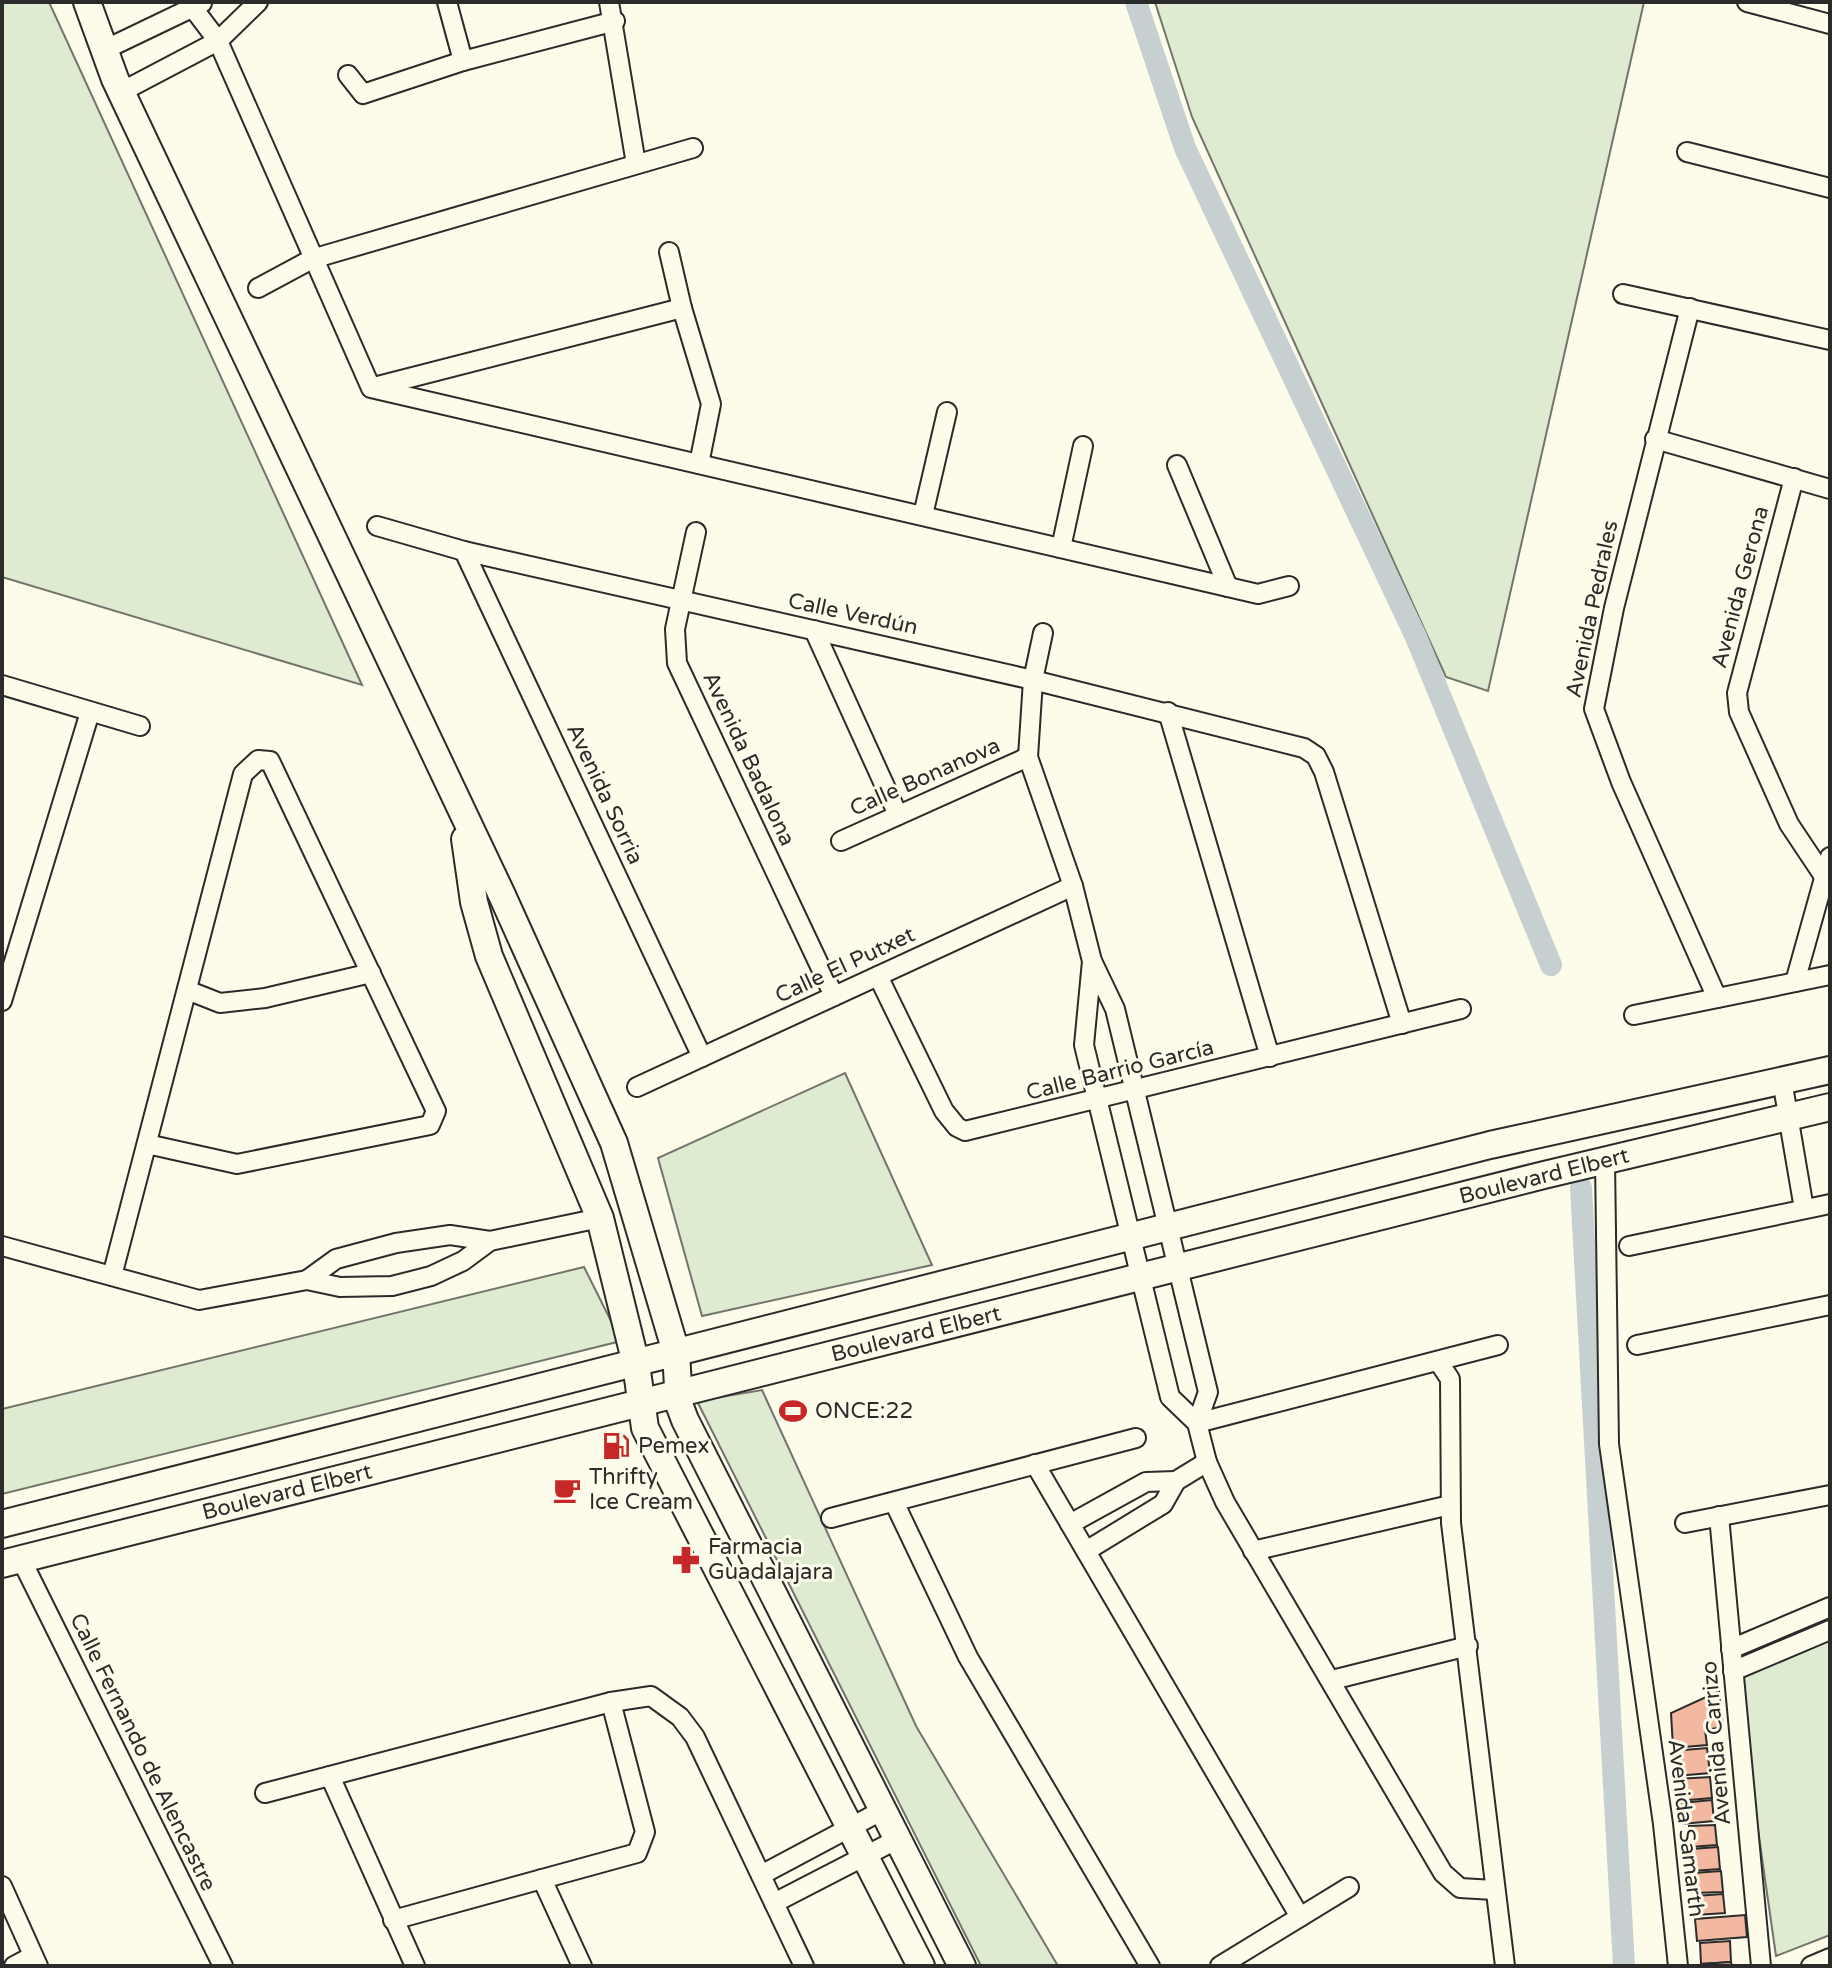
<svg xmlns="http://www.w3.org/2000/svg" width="1832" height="1968" font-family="'Varela Round',sans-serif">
<rect width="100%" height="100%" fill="#fdfbea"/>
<g fill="#deebd1" stroke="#74746e" stroke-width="2">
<path d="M2 2H49L362 685 2 577Z"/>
<path d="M1155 2H1644L1488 691 1446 677 1192 117Z"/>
<path d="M845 1073 932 1265 702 1316 658 1158Z"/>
<path d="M584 1267 621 1341 2 1494V1409Z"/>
<path d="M762 1390 916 1726 1058 1966H981L697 1401Z"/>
<path d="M1830 1640V1935L1776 1956 1736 1676Z"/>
</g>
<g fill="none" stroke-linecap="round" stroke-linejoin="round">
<g stroke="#c7d0d0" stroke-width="22">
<path d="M1136 2 1185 148 1416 637 1551 965"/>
<path d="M1581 1188 1624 1966"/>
</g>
</g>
<g fill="#f2b8a0" stroke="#2b2b2b" stroke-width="2">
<path d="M1719 1691 1723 1727 1705 1730 1707 1745 1673 1748 1671 1713Z"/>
<path d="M1707 1748 1710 1773 1676 1776 1673 1751Z"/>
<path d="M1710 1777 1712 1798 1678 1801 1677 1779Z"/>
<path d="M1712 1800 1714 1821 1682 1824 1681 1803Z"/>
<path d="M1715 1825 1717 1845 1690 1847 1689 1826Z"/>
<path d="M1718 1847 1720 1869 1692 1871 1691 1849Z"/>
<path d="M1721 1871 1723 1892 1694 1893 1693 1873Z"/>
<path d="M1723 1894 1725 1913 1696 1915 1695 1896Z"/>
<path d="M1745 1915 1747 1937 1697 1941 1695 1919Z"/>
<path d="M1730 1941 1731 1962 1701 1964 1700 1943Z"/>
<path d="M1731 1962 1732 1966H1701V1964Z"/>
</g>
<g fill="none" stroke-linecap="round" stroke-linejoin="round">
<g stroke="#2b2b2b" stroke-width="22">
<g id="street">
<path d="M447 2 463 61"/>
<path d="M609 2 636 164"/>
<path d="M1747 2 1830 24"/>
<path d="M193 8 218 41 371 388 1258 594 1289 586"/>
<path d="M104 50 202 3"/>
<path d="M348 75 363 94 463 61 615 21"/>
<path d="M121 92 218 41 258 2"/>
<path d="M1687 152 1830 188"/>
<path d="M258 288 312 259 693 148"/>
<path d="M1623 294 1830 340"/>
<path d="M682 308 711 404 699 464"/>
<path d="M1690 308 1614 608 1594 709 1621 782 1717 998"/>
<path d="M374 387 682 308 669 252"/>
<path d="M1655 439 1830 489"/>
<path d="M1177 465 1228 587"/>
<path d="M1794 478 1737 693 1739 712 1789 824 1825 878"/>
<path d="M923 515 947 412"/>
<path d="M377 526 464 551 1033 680 1304 748 1316 756 1324 772 1402 1024"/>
<path d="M696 532 675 629 677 663 834 996"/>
<path d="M1061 548 1083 446"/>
<path d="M464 551 702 1057"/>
<path d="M814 630 898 815"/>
<path d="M1043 633 1033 680 1028 757 1073 886 1092 961 1115 1009 1208 1392 1197 1423"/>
<path d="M2 685 140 726"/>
<path d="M1168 712 1270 1057"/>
<path d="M841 841 1028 757"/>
<path d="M1092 961 1084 1045 1170 1397 1197 1423 1207 1462 1225 1502 1443 1873 1460 1888 1494 1890"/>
<path d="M878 976 944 1111 957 1127 965 1131 1461 1009"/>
<path d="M1795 982 1830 857"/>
<path d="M187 990 220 1003 265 998 371 973"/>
<path d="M2 1001 90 712"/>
<path d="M1634 1015 1830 975"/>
<path d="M1782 1080 1804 1209"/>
<path d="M637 1087 1073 886"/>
<path d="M1605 1161 1609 1444 1663 1824 1678 1966"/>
<path d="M2 1246 199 1300 307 1280 340 1287 392 1286 431 1276 463 1261 490 1241"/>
<path d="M1629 1246 1830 1204"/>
<path d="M112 1276 243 774 258 760 270 761 436 1111 430 1125 237 1164 147 1144"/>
<path d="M307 1280 336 1259 396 1243 450 1235 490 1241 600 1218"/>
<path d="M1637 1345 1830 1305"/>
<path d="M1438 1361 1450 1379 1451 1523 1505 1966"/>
<path d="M1197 1423 1498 1345"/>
<path d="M1035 1464 1300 1917"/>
<path d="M894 1502 968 1657 1150 1966"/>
<path d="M1719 1516 1761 1966"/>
<path d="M831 1518 1136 1438"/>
<path d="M1685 1523 1830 1495"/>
<path d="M1070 1524 1146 1482 1176 1481"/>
<path d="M1086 1551 1163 1504 1176 1481 1207 1462"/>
<path d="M1253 1551 1450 1505"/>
<path d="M21 1559 223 1966"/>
<path d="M1731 1649 1830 1607"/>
<path d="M1733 1671 1830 1630"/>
<path d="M1332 1680 1468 1646"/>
<path d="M330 1776 415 1966"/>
<path d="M265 1793 611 1702 651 1696 680 1717 695 1737 804 1966"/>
<path d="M761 1875 883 1810"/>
<path d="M542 1879 582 1966"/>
<path d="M2 1886 38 1966"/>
<path d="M774 1903 898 1839"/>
<path d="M393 1920 637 1853 645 1832 611 1702"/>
<path d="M14 1966 33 1956"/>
<path d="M1220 1966 1349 1887"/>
<path d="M1811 1966 1830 1958"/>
</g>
</g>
<g stroke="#2b2b2b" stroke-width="30">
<g id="secondary">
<path d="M87 2 115 79 501 893 614 1143 676 1352 679 1404 685 1420 962 1966"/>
<path d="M465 839 474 902 489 956 600 1218 636 1364 645 1428 921 1966"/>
<path d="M2 1524 1490 1145 1830 1070"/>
<path d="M2 1564 1544 1175 1830 1107"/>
</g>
</g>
<use href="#street" stroke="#fdfbea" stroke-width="18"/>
<use href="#secondary" stroke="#fdfbea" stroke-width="26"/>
</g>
<defs>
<g id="stadium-bare" transform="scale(2.16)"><path d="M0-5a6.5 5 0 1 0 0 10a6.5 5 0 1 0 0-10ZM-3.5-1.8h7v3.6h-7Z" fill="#c62828" stroke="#fdfbea" stroke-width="2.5" paint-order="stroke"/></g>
<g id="fuel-bare" transform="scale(2.16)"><path d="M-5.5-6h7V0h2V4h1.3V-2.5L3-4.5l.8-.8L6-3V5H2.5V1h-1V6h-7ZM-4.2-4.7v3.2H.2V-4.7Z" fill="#c62828" stroke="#fdfbea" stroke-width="2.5" paint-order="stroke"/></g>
<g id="cafe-bare" transform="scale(2.16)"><path d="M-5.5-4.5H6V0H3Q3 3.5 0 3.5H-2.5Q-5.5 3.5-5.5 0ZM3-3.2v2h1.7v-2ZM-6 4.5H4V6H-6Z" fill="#c62828" stroke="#fdfbea" stroke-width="2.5" paint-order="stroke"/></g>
<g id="pharmacy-bare" transform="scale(2.16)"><path d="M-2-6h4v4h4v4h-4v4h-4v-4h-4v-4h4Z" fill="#c62828" stroke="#fdfbea" stroke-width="2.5" paint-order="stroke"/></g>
</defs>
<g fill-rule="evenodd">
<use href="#stadium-bare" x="793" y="1411"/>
<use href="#fuel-bare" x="616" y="1446"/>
<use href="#cafe-bare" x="567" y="1490"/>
<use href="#pharmacy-bare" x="686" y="1560"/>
</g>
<g text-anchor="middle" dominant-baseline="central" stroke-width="6" stroke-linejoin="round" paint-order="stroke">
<g font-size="22" fill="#2b2b2b" stroke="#fdfbea">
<text transform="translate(1740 587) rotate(-75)">Avenida Gerona</text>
<text transform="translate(1592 609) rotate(-78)">Avenida Pedrales</text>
<text transform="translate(853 614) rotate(12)">Calle Verdún</text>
<text transform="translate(749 759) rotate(65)">Avenida Badalona</text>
<text transform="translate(925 777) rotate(-24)">Calle Bonanova</text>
<text transform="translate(605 794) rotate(65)">Avenida Sorria</text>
<text transform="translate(845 965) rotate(-25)">Calle El Putxet</text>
<text transform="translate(1120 1070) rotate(-14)">Calle Barrio García</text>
<text transform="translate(1544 1176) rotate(-14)">Boulevard Elbert</text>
<text transform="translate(916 1334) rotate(-14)">Boulevard Elbert</text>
<text transform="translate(287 1492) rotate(-14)">Boulevard Elbert</text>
<text transform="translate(1716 1743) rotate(-95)">Avenida Carrizo</text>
<text transform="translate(143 1752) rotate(64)">Calle Fernando de Alencastre</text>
<text transform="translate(1686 1828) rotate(83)">Avenida Samarth</text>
</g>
<g font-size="22" fill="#2b2b2b" stroke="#fdfbea" text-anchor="start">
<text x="815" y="1411">ONCE:22</text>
<text x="638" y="1446">Pemex</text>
<text x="589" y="1477">Thrifty<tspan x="589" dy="25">Ice Cream</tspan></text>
<text x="708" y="1547">Farmacia<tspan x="708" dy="25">Guadalajara</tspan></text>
</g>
</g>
<rect width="1832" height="1968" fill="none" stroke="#2b2b2b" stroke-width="8"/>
</svg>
